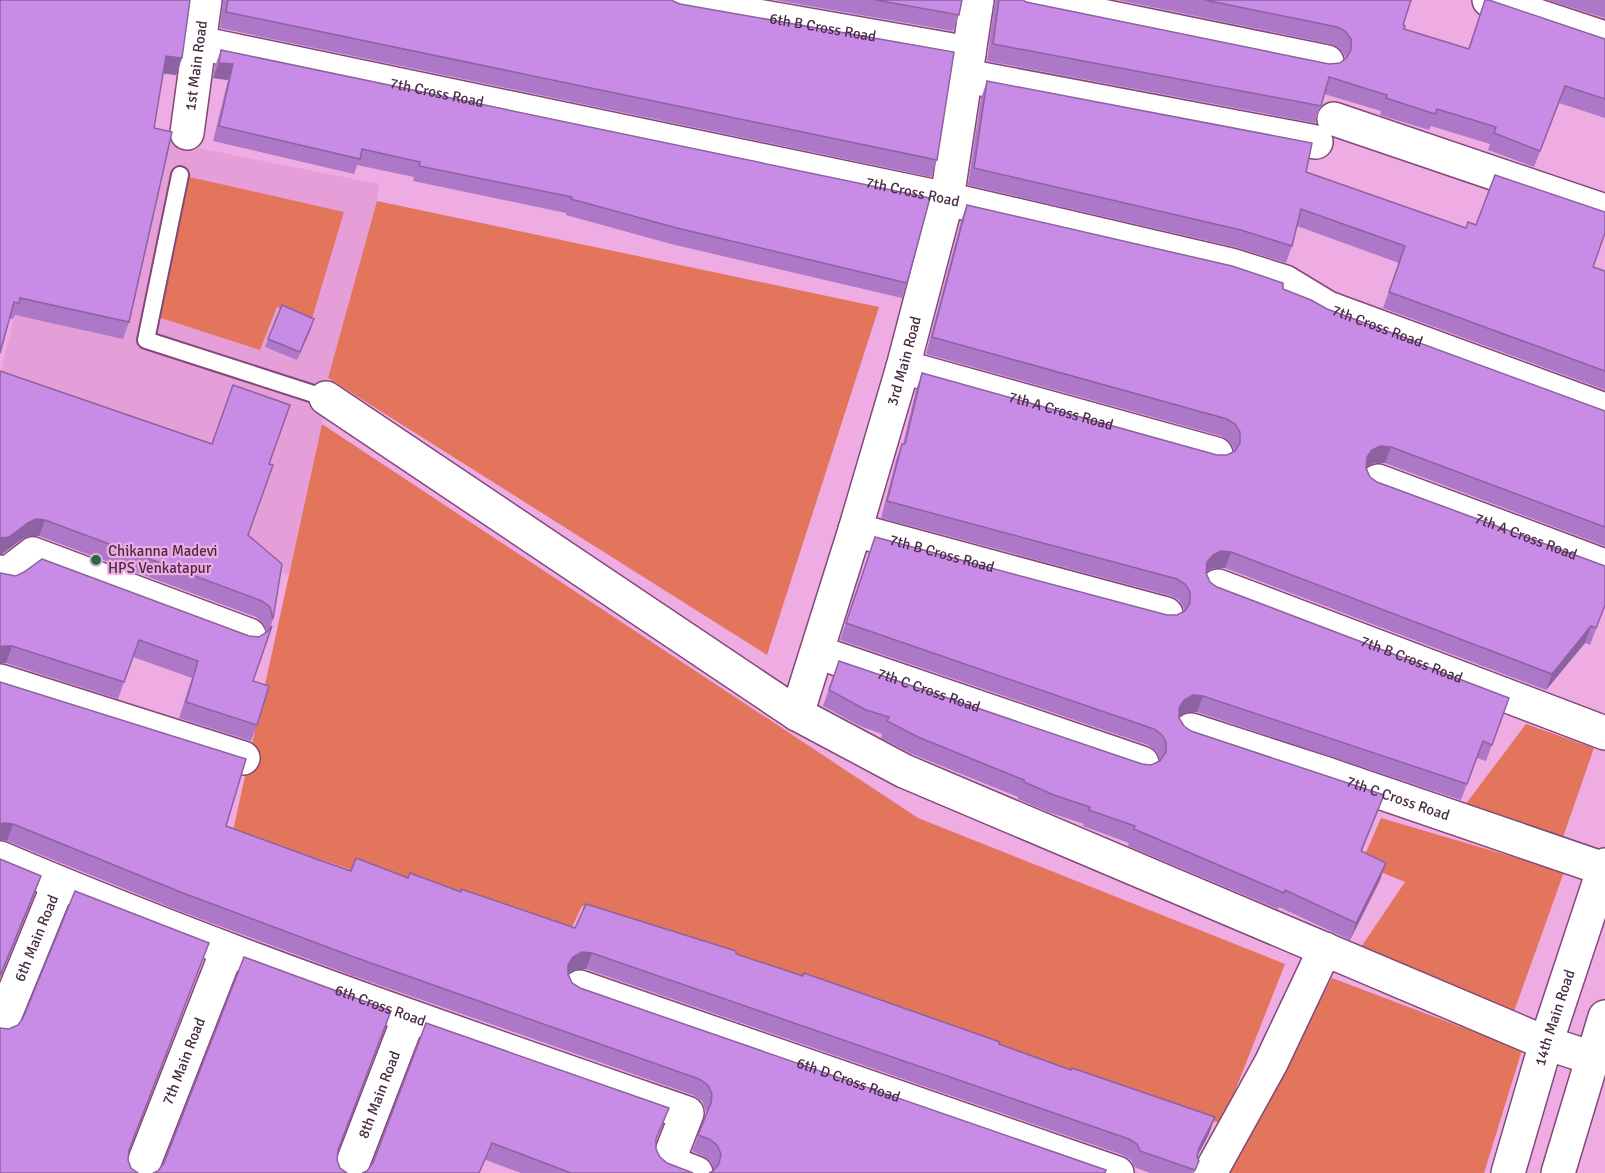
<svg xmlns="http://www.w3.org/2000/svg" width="1605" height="1173" font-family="Signika,sans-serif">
<rect width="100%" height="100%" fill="#eface2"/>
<path fill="#e69ed8" d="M62 121 379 184 377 201 328 378 322 424 289 575 0 469V375Z"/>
<g fill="#e3755d">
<path d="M185 176 344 212 311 322 277 307 260 350 158 317Z"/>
<path d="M377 201 879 307 767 655 328 378Z"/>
<path d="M322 424 918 818 1285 964 1222 1124 582 906 566 940 233 831Z"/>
<path d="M1526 724 1594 748 1561 843 1462 809Z"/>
<path d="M1381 818 1564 872 1511 1020 1361 947 1405 882 1361 864Z"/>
<path d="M1332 978 1522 1050 1484 1173H1220Z"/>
</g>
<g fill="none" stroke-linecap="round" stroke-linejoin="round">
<g stroke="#834879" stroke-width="20">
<path id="lane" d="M180 175 146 340 326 398"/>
</g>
<g stroke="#834879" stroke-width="36">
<g id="street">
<path d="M1024 0 1327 62"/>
<path d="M1489 0 1605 38"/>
<path id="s1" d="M677 2 969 53"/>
<path id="s2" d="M199 43 947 199 1231 265 1285 282 1328 308 1605 410"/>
<path d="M966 76 1316 142"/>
<path d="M1334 119 1605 211"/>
<path id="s3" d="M187 133 205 0"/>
<path id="s4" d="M903 367 1216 454"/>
<path d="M326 398 797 714 904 771 1546 1043 1592 1058"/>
<path id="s5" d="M1378 481 1605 566"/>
<path id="s6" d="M855 530 1166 614"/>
<path d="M0 572 7 574 33 554 249 635"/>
<path id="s7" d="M1218 586 1605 733"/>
<path id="s8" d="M817 652 1142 763"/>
<path d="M0 681 243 758"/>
<path id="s9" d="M797 714 855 530 903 367 947 199 977 0"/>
<path id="s10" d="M1191 730 1324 773 1604 869"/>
<path id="s11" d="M0 858C225 954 456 1033 687 1113L668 1162 696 1173"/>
<path id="s12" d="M580 987 1117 1173"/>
<path id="s13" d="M0 1027 59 883"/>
<path id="s14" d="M140 1173 227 951"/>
<path id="s15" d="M349 1173 409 1017"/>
<path d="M1210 1173 1271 1063 1325 949"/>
</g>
</g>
<g stroke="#834879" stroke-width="36">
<g id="secondary">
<path id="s16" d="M1508 1173 1546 1043 1605 865"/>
<path d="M1558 1173 1605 1017"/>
</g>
</g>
<use href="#lane" stroke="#fff" stroke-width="16"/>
<use href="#street" stroke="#fff" stroke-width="33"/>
<use href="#secondary" stroke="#fff" stroke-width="33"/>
</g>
<g fill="#ac78c7">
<path d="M0 0 182 58 176 75 163 73 154 128 129 322 123 339 15 315 13 319H9Z"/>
<path d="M223 0H671L937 160 931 177 220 28Z"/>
<path d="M775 0H962L959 15 953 31Z"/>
<path d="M995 0H1023L1026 2 1329 64 1340 63 1345 59V56L1339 48 1331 44 1118 0H1411L1403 25 1404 29 1468 49 1485 0 1605 39V118L1559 103 1534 167 1488 150 1490 144 1431 126 1429 130 1380 115 1381 111 1324 94 1315 123 987 61Z"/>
<path d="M1547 0H1605V18Z"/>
<path d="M221 50 907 283 902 298 671 244 566 215V213L413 181 414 177 357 165 354 174 213 141 228 80 213 78 215 66Z"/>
<path d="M987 81 1306 172 1466 228 1593 267 1605 271V390L1383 308 1399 263 1297 226 1292 246 1286 263 1235 247 968 185 981 98Z"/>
<path d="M967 205 1283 289 1327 309 1605 411V546L1385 463H1374L1366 467 1370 477 1377 482 1605 605 1590 645 1585 643 1546 690 1225 568H1214L1206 572 1210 582 1217 587 1509 698 1486 761 1477 758 1461 800 1197 712H1187L1179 716V718L1184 726 1191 731 1384 795 1362 851 1380 880 1350 940 1279 907 1278 909 1128 846 1129 843 1083 826 1084 824 1048 812 1018 799V797L912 754 881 738 882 734 860 726 823 706 839 661 1142 764 1151 765 1160 760 1156 751 1148 745 840 640 875 537 1167 615H1177L1184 612V609L1179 600 1171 596 881 518 896 460 902 444H903L916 390 922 373 1217 455H1227L1234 452V449L1229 441 1221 436 926 354 961 221Z"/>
<path d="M312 327 297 360 265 347 268 339Z"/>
<path d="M0 371 269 464 248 535 273 619 253 681 257 725 251 741 179 718 192 678 133 657 118 699 6 663 0 573 249 636 259 637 266 633 264 624 256 617 39 536H30L22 539 2 554H0Z"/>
<path d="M0 682 226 826 351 871 408 878 461 892 575 928 736 954 999 1044 1209 1134 1197 1156 1199 1161 1194 1173H1150L1134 1167 1131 1160 1123 1155 586 969H576L568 973 572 983 580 988 1105 1173 713 1171 714 1170 711 1162 703 1156 692 1151 705 1118 706 1111 702 1101 693 1095 348 974 177 910 7 841Z"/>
<path d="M426 1023 656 1140V1149L660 1157 667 1163 693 1173H521L486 1160 367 1171 373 1163Z"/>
</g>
<g fill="#8c62a2">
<path d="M166 56 182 58 176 75 160 73Z"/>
<path d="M219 63 233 64 228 80 213 78Z"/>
<path d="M1380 446 1391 447 1385 463H1374L1366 467 1367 457 1372 450Z"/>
<path d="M36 519 45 520 39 536H30L22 539 2 554H0V538Z"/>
<path d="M1221 551 1231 552 1225 568H1214L1207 571 1201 579 1207 562 1213 555Z"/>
<path d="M1591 626 1585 643 1546 690 1552 674Z"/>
<path d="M3 646H12L6 663H0V647Z"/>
<path d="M1193 695 1203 696 1197 712H1187L1178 717 1179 708 1184 700Z"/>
<path d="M4 823 13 824 7 841 0 840V824Z"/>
<path d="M1386 863 1380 880 1350 940 1356 923Z"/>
<path d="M41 876 35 893 0 978V976Z"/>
<path d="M582 952 592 953 586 969H576L567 973 568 965 573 957Z"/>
<path d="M1215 1117 1209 1134 1193 1164 1199 1148Z"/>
</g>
<g fill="#c88ce7" stroke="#8c62a2" stroke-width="1.5">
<path d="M0 0H190L182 58 166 56 154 128 172 132 129 322 20 298 19 303 14 302 0 353Z"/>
<path d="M228 0H671L680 4 954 52 937 160 226 12Z"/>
<path d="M876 0H962L959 15Z"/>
<path d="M999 0H1023L1026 2 1329 64 1340 63 1347 57 1351 50V39L1345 31 1337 27 1205 0H1411L1403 25 1405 26 1404 29 1469 49 1485 0H1489L1605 39V99L1565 86 1540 151 1494 133 1496 127 1437 109 1435 114 1386 98 1387 95 1329 77 1321 106 993 44Z"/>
<path d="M221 50 930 198 907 283 677 228 571 199 572 197 419 166 420 162 362 149 360 159 219 126 233 64 219 63Z"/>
<path d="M987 81 1312 143 1306 172 1466 228 1468 222 1476 225 1495 175 1605 212V233L1593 267 1605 271V371L1389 292 1405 246 1301 209 1292 246 1241 230 974 168Z"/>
<path d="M967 205 1232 266 1283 283V289L1311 300 1327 309 1605 411V527L1391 447 1380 446 1372 450 1367 457 1366 468 1370 477 1377 482 1605 566V605L1596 628 1591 626 1552 674 1231 552 1221 551 1213 555 1207 562 1206 573 1210 582 1217 587 1509 698 1492 745 1483 741 1467 784 1203 696 1193 695 1184 700 1179 708V718L1184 726 1191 731 1384 795 1361 851 1386 863 1356 923 1285 890 1284 893 1134 829 1135 826 1089 810 1090 807 1054 795 1024 782V780L918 737 887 721 889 717 866 710 829 690 839 661 1142 764 1151 765 1160 761 1166 752V742L1162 735 1154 729 846 623 875 537 1167 615H1177L1185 611 1190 603V592L1185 584 1177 579 887 501 902 444H905L922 373 1217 455H1227L1235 451 1240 443V432L1235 424 1227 419 932 337Z"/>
<path d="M282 305 314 319 300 352 268 339Z"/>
<path d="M0 371 212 444 233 385 290 405 269 464 273 465 248 535 282 564 273 619 270 607 262 601 45 520 36 519 28 523 9 537 0 538Z"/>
<path d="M42 559 249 636 259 637 267 632 272 626 253 681 269 686 257 725 186 702 198 661 139 640 124 682 12 646H3L0 647V573L16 576 24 572Z"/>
<path d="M0 682 246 759 226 826 319 860 351 871 356 858 408 878 410 873 461 892V889L575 928 586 904 736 951V954L803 976 804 973 1000 1042 999 1044 1071 1070 1072 1068 1215 1117 1199 1148 1197 1156 1199 1161 1195 1170 1140 1151 1137 1144 1129 1139 592 953 582 952 573 957 568 965V974L572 983 580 988 1106 1170 1105 1173H709L713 1171 719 1164 721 1154 717 1145 709 1139 698 1135 711 1103 712 1094 708 1085 699 1079 354 957 183 893 13 824 4 823 0 824Z"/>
<path d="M0 859 41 876 0 976Z"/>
<path d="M75 891 209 943 129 1150 128 1160 131 1168 138 1173H0V1028L9 1029 18 1025 23 1018Z"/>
<path d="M244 957 391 1011 338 1150 337 1160 340 1168 347 1173H153L158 1171 164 1163Z"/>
<path d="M426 1023 669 1108 656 1139V1149L660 1157 667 1163 693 1173H571L492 1143 479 1173H362L367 1171 373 1163Z"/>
</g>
<circle fill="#1d6f3f" stroke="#eface2" stroke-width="2" cx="96" cy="560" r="6"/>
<g text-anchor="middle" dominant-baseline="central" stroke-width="4.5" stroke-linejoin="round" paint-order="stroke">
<g font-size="15" fill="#482d43" stroke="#eface2">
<text stroke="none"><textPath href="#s1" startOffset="148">6th B Cross Road</textPath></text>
<text stroke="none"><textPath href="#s3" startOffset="68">1st Main Road</textPath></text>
<text stroke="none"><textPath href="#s2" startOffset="243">7th Cross Road</textPath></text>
<text stroke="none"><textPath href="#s2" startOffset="729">7th Cross Road</textPath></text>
<text stroke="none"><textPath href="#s2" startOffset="1215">7th Cross Road</textPath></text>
<text stroke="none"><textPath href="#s9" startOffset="369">3rd Main Road</textPath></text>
<text stroke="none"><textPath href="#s4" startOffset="164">7th A Cross Road</textPath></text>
<text stroke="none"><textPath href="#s5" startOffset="158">7th A Cross Road</textPath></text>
<text stroke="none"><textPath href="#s6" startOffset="90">7th B Cross Road</textPath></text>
<text stroke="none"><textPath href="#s7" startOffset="207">7th B Cross Road</textPath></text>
<text stroke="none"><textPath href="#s8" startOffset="118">7th C Cross Road</textPath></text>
<text stroke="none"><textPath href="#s10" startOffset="218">7th C Cross Road</textPath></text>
<text stroke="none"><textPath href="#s13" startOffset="96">6th Main Road</textPath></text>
<text stroke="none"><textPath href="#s11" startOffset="408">6th Cross Road</textPath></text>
<text stroke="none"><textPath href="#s16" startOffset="162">14th Main Road</textPath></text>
<text stroke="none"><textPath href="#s14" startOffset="120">7th Main Road</textPath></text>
<text stroke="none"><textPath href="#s12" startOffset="284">6th D Cross Road</textPath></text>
<text stroke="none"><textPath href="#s15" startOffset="84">8th Main Road</textPath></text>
</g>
<g font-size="15" fill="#482d43" stroke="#eface2" text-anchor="start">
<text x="108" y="551">Chikanna Madevi<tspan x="108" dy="17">HPS Venkatapur</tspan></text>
</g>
</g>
</svg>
